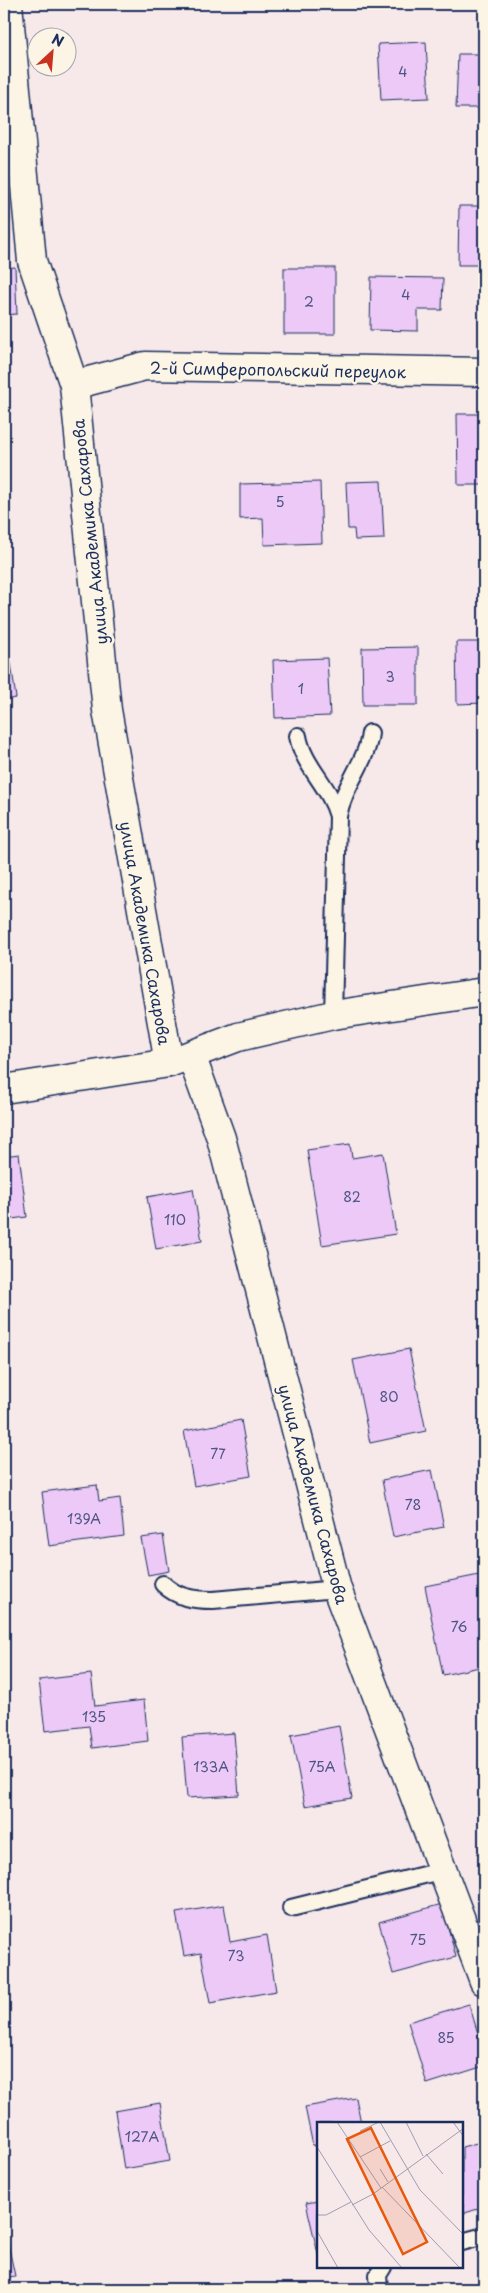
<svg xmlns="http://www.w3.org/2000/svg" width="488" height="2293" font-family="'Playpen Sans',sans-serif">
<rect width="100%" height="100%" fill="#f7e8ea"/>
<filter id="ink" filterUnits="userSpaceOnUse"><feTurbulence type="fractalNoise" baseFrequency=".02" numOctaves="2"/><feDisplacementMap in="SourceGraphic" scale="10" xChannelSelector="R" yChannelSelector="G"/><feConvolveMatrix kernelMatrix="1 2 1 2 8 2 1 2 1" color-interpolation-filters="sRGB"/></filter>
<g filter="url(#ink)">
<g fill="#ecc9f6" stroke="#1b2f5e">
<path d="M426 42 429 98 381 100 378 44Z"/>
<path d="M458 54H484V108H456Z"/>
<path d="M459 206H484V265H458Z"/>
<path d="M15 267 17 314 4 315V268Z"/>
<rect x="284" y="268" width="51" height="66"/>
<path d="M371 277 443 278 442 310H418V331L370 330Z"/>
<path d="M457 414H484V485H458Z"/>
<path d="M381 481 384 539 355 540 354 529H348L346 482Z"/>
<path d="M320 482 322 543 264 545 263 518 240 519V484Z"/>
<path d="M456 642H484V703L457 704Z"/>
<path d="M418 647V705H363L362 648Z"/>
<path d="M327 658 330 716 275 718 273 660Z"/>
<path d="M11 663 16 698 4 700V664Z"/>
<path d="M350 1144 352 1158 383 1153 396 1234 322 1245 307 1150Z"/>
<path d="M19 1154 27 1217 4 1220V1156Z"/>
<path d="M193 1189 202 1241 156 1249 147 1197Z"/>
<path d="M409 1349 426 1431 370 1443 353 1360Z"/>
<path d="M241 1420 251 1476 194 1486 184 1431Z"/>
<path d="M432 1470 444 1527 393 1537 382 1480Z"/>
<path d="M97 1485 99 1501 120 1498 124 1536 49 1546 42 1492Z"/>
<path d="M163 1535 169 1571 148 1575 141 1538Z"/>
<path d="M484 1574V1666L443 1675 425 1586Z"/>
<path d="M91 1674 95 1706 144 1700 148 1741 92 1748 89 1726 45 1731 39 1680Z"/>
<path d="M339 1726 352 1798 305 1806 291 1735Z"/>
<path d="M234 1733 239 1795 187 1798 182 1737Z"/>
<path d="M4 1853 8 1880 4 1881Z"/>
<path d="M442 1904 456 1957 393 1974 379 1922Z"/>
<path d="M224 1905 230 1942 267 1935 276 1991 210 2003 201 1953 184 1956 176 1913Z"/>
<path d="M469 2004 484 2053V2066L427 2084 408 2022Z"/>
<path d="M356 2098 361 2123H318V2145L313 2146 305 2107Z"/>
<path d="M160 2103 170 2161 124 2169 115 2111Z"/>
<path d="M484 2141V2207L465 2213 462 2201V2147Z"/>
<path d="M318 2201V2254L306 2203Z"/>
<path d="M4 2225 15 2276 4 2278Z"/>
</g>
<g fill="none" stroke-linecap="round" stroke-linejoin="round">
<g stroke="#1b2f5e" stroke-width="20">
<g id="service">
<path d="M298 736C303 766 330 786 338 816L333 1015"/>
<path d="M338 816C344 784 367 762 370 733"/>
<path d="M163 1584C178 1598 193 1600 213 1600L337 1589"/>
<path d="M291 1908 444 1870"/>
<path d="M462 2242 484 2236"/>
<path d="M379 2289 378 2275 383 2267"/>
</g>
</g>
<g stroke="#1b2f5e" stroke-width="31">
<g id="minor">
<path d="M8 4 32 261 74 385 107 710 169 1063"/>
<path d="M74 385 145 366 484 372"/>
<path d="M191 1055 221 1138 337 1589 484 1981"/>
<path d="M4 1089 169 1063 238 1037 333 1015 484 992"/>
</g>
</g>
<use href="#service" stroke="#fcf5e5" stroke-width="16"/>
<use href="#minor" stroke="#fcf5e5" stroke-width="28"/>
</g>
</g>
<g text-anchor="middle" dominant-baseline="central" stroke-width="5" stroke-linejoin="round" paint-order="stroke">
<g font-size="14" fill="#4f5684">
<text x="403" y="71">4</text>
<text x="406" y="294">4</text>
<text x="309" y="301">2</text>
<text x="280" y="501">5</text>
<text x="390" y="676">3</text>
<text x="301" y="688">1</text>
<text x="352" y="1196">82</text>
<text x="175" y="1219">110</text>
<text x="389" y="1396">80</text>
<text x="218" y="1453">77</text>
<text x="413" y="1504">78</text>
<text x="84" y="1518">139А</text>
<text x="459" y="1626">76</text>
<text x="94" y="1716">135</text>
<text x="211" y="1766">133А</text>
<text x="322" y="1766">75А</text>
<text x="418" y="1939">75</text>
<text x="236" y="1955">73</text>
<text x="446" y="2037">85</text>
<text x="142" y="2136">127А</text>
</g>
<g font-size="16" fill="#1b2f5e" stroke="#fcf5e5">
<text transform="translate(278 369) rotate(1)">2-й Симферопольский переулок</text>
<text transform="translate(89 532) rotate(-96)">улица Академика Сахарова</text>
<text transform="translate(146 933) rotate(80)">улица Академика Сахарова</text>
<text transform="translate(314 1494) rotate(75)">улица Академика Сахарова</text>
</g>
</g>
<g transform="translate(317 2122)">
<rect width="146" height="146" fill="#f7e8ea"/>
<path fill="none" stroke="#9f9eb2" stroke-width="1" d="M20 0 64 66M63 0 103 68 147 113M89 0 106 34M136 0 147 15M43 9 62 0M0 25 52 108 85 146M109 32 126 52M43 35 73 19M63 47 71 60M65 65 143 146M35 83 56 72 147 6M0 93H9L34 80M0 109 21 146"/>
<path fill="#e8590c" fill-opacity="0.15" stroke="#e8590c" stroke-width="2.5" d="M54 6 110 120 86 132 30 17Z"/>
<rect width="146" height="146" fill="none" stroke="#1b2f5e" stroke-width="2.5"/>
</g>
<rect width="488" height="2293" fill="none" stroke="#fcf5e5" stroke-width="20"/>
<rect x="10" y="10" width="468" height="2273" fill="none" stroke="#1b2f5e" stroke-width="2" filter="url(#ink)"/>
<g transform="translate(52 52) rotate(26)"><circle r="24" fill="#fcf5e5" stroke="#a2a6af"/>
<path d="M0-4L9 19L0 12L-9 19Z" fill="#c8321e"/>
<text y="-8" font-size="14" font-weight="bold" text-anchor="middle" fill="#1b2f5e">N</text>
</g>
</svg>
